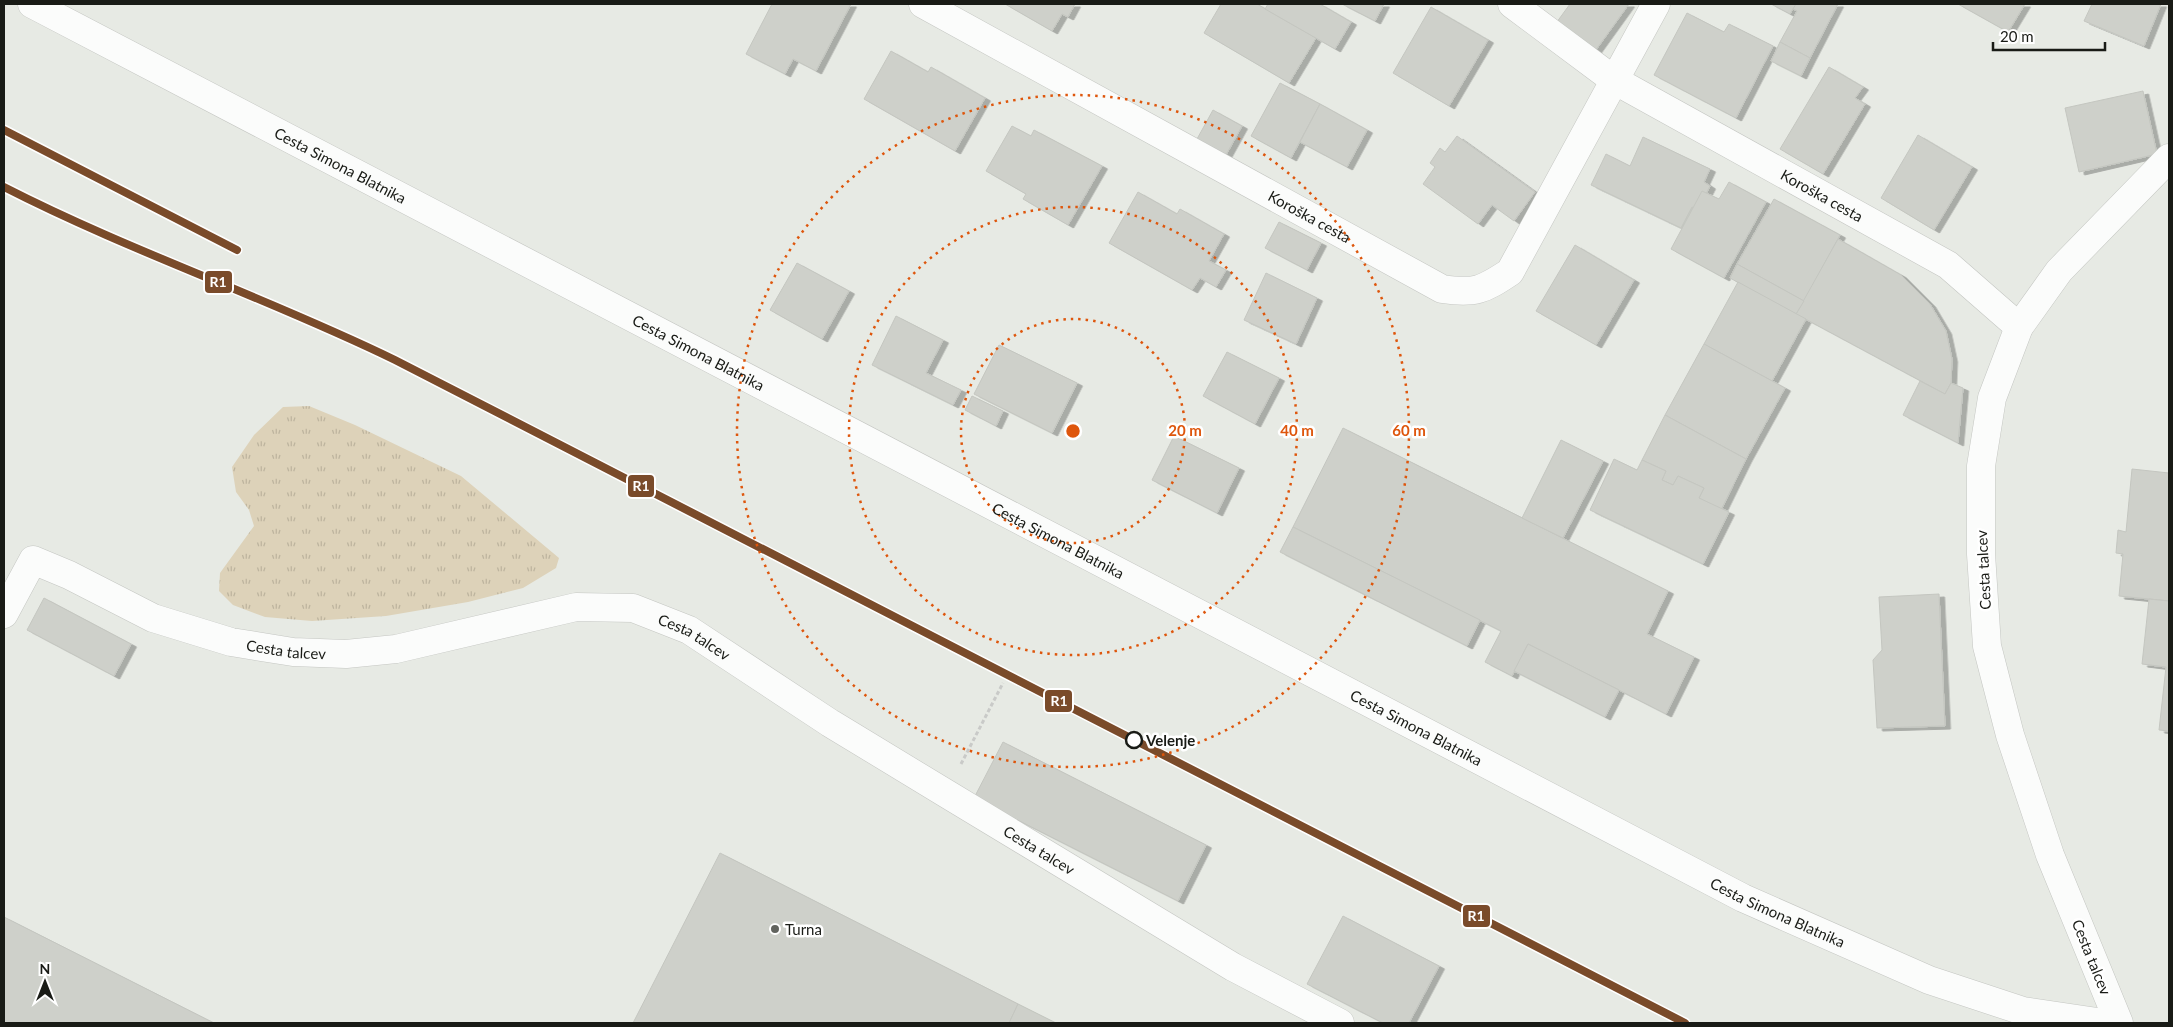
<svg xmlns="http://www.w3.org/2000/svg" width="2173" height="1027" font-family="Lato,sans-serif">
<defs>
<pattern id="grass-tufts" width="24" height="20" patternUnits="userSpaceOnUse" patternTransform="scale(1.25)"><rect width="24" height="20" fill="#ddd2b9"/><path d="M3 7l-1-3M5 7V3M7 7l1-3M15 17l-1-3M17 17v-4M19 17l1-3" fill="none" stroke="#bdb49e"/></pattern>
<filter id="shadow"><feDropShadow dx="5.5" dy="3" stdDeviation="0" flood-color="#0004"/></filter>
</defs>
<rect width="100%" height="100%" fill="#e7eae4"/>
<path fill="url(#grass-tufts)" d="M309 406 355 425 461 476 559 558 556 568 523 588 468 602 386 616 312 621 265 617 233 605 219 591 220 573 254 526 249 510 236 492 232 467 254 435 283 407Z"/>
<g fill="#ced0ca" stroke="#c4c6c0" filter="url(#shadow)">
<path d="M772 4H851L816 71 793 59 785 74 746 54Z"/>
<path d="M1005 4H1075L1068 17 1062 14 1052 31Z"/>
<path d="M1221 4H1257L1316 38 1289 83 1204 33Z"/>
<path d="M1268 4H1320L1351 22 1335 49 1265 9Z"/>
<path d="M1342 4H1384L1375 21Z"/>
<path d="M1570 4H1629L1593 54 1554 26Z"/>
<path d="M1771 4H1796L1790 14Z"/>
<path d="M1796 4H1838L1810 58 1780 42 1797 11 1793 9Z"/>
<path d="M1958 4H2025L2008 32Z"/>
<path d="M2092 4H2161L2144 46 2084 21Z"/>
<path d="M1431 7 1488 40 1449 106 1393 73Z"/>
<path d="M1687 13 1724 32 1729 24 1773 46 1736 118 1654 75Z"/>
<path d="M1780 42 1810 58 1801 76 1771 61Z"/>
<path d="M891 51 928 72 931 67 985 98 955 151 864 99Z"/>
<path d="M1829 67 1863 87 1855 98 1865 104 1823 174 1780 149Z"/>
<path d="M1280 83 1320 104 1291 158 1251 136Z"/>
<path d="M2143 91 2157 154 2079 172 2065 108Z"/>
<path d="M1320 104 1367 130 1347 167 1300 142Z"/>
<path d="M1213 110 1242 126 1226 155 1197 139Z"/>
<path d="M1012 126 1031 136 1034 130 1102 166 1068 225 1023 199 1026 194 986 171Z"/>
<path d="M1918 135 1972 167 1934 230 1881 198Z"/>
<path d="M1457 136 1535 192 1514 221 1492 205 1478 224 1423 184 1435 167 1430 163 1440 148 1445 152Z"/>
<path d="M1643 137 1710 169 1704 182 1710 186 1698 210 1692 207 1681 228 1591 185 1606 154 1630 166Z"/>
<path d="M1729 182 1766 202 1724 278 1671 249 1702 191 1719 199Z"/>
<path d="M1138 192 1177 214 1180 209 1224 234 1209 261 1226 270 1216 287 1200 278 1192 290 1109 243Z"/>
<path d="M1774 199 1840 235 1804 301 1737 264Z"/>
<path d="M1279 222 1321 243 1307 270 1265 248Z"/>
<path d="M1838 239 1901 275 1930 304 1946 331 1952 359 1951 383 1945 394 1796 314Z"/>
<path d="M1575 245 1634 280 1596 345 1536 311Z"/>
<path d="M797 263 849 291 822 339 770 310Z"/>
<path d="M1737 264 1804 301 1796 314 1730 278Z"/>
<path d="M1266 273 1317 298 1296 344 1244 320Z"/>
<path d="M1738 282 1806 319 1772 381 1704 344Z"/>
<path d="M896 316 943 340 926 373 961 390 953 405 872 365Z"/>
<path d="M1704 344 1785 388 1746 459 1665 415Z"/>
<path d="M999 345 1077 383 1052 433 974 394Z"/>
<path d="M1227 352 1279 378 1255 424 1203 396Z"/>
<path d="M1920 381 1945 394 1951 383 1963 388 1958 443 1903 415Z"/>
<path d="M972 396 1003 411 996 426 965 410Z"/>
<path d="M1665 415 1746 459 1721 510 1699 498 1704 488 1678 476 1673 485 1662 480 1666 471 1642 460Z"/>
<path d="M1343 428 1668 591 1647 634 1694 657 1666 714 1528 644 1512 676 1485 662 1501 631 1293 527Z"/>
<path d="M1174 436 1239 468 1217 513 1152 480Z"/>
<path d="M1561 440 1603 461 1563 538 1522 518Z"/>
<path d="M1614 459 1637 470 1642 460 1666 471 1662 480 1673 485 1678 476 1704 488 1699 498 1729 512 1703 564 1590 510Z"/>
<path d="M2132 469 2169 473V601L2119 596 2123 554 2116 553 2118 530 2126 532Z"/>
<path d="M1293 527 1480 620 1467 646 1280 552Z"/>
<path d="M1939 594 1945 726 1877 728 1873 660 1882 650 1879 597Z"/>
<path d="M44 598 131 644 114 676 27 630Z"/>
<path d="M2149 599 2169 601V731L2159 730 2166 667 2142 664Z"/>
<path d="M1528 644 1619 690 1605 717 1514 671Z"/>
<path d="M1003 742 1206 845 1178 901 974 798Z"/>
<path d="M720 853 1018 1004 1009 1023H633Z"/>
<path d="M1343 916 1439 966 1409 1023H1383L1307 984Z"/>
<path d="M4 917 214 1023H4Z"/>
<path d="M1018 1004 1056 1023H1009Z"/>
</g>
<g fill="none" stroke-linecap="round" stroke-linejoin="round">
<g stroke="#c4c6c2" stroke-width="29">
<g id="minor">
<path id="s1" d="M923 4 1442 289C1475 294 1483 290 1510 272L1656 4"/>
<path id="s2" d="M1512 4 1614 80 1948 265 2019 327"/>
<path id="s3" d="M4 614 33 560 69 575 153 618 231 642 293 652 346 654 396 649 576 607 633 608 689 630 830 723 947 794 1233 967 1340 1023"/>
</g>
</g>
<g stroke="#c4c6c2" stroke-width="29">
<g id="tertiary">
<path id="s4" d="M32 4 1743 898 1929 980 2023 1011 2104 1023"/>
<path d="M2119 1023 2050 855 2010 735 1987 646 1981 554V466L1992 398 2019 327 2059 271 2169 158"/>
</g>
</g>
<path stroke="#c9cac8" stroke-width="3" stroke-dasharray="4 2.5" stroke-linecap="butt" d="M961 764 1003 683"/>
<use href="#minor" stroke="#fbfcfb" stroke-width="28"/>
<use href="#tertiary" stroke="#fbfcfb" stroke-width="28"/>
<g stroke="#fff" stroke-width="11">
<g id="rail-1">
<path d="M4 130 237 250"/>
<path d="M4 187C131 252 266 297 395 360L1685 1023"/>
</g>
</g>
<use href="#rail-1" stroke="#7a4b2a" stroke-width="8"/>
</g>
<g fill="none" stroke="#de560c" stroke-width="2.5" stroke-dasharray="2.5 5">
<circle cx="1073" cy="431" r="112"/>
<circle cx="1073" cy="431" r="224"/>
<circle cx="1073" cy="431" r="336"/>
</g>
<circle fill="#fff" stroke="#191b16" stroke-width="2.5" cx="1134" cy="740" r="8"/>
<circle fill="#61635e" stroke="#fff" stroke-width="2" cx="775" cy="929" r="5"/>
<g text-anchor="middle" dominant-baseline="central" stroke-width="5" stroke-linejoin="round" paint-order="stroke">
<g font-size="15" fill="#191b16" stroke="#fff">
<text stroke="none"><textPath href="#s4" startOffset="348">Cesta Simona Blatnika</textPath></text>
<text stroke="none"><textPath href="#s2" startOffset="365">Koroška cesta</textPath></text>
<text stroke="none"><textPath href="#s1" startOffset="441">Koroška cesta</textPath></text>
<text stroke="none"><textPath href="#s4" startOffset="752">Cesta Simona Blatnika</textPath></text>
<text stroke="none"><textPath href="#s4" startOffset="1158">Cesta Simona Blatnika</textPath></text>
<text transform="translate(1983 570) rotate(-93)">Cesta talcev</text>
<text stroke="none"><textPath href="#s3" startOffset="752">Cesta talcev</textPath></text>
<text stroke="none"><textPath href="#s3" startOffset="332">Cesta talcev</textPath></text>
<text stroke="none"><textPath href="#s4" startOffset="1562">Cesta Simona Blatnika</textPath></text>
<text stroke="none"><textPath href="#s3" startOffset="1158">Cesta talcev</textPath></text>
<text stroke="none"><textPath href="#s4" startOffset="1968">Cesta Simona Blatnika</textPath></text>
<text transform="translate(2092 957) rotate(68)">Cesta talcev</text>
</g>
<g font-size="15" font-weight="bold" fill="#191b16" stroke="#fff" text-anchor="start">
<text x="1146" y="740">Velenje</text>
</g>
<g font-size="15" fill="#191b16" stroke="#fff" text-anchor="start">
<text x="785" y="929">Turna</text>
</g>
</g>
<circle cx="1073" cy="431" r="8" fill="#de560c" stroke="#fff" stroke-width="2.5"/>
<g font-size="15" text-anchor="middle" font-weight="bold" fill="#de560c" stroke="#fff" stroke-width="5" stroke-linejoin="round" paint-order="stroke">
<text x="1185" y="436">20 m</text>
<text x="1297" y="436">40 m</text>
<text x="1409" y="436">60 m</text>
</g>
<g stroke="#fff" stroke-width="2">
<rect x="204" y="270" width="29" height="24" rx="5" fill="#7a4b2a"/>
<rect x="627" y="474" width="28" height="24" rx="5" fill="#7a4b2a"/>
<rect x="1044" y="689" width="29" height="24" rx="5" fill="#7a4b2a"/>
<rect x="1462" y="904" width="29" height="24" rx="5" fill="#7a4b2a"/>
</g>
<g font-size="14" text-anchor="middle" font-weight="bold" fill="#fff">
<text x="218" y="287">R1</text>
<text x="641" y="491">R1</text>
<text x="1059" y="706">R1</text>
<text x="1476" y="921">R1</text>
</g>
<rect width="2173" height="1027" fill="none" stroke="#191b16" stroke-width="10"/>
<g transform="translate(45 982)" stroke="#ffffff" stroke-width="4" paint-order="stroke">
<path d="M0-4L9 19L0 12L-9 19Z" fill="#191b16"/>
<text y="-8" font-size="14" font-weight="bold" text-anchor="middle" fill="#191b16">N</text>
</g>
<path d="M1993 42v8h112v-8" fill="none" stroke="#191b16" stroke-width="2.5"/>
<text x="2000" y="42" font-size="15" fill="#191b16" stroke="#ffffff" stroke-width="4" paint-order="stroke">20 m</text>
</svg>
